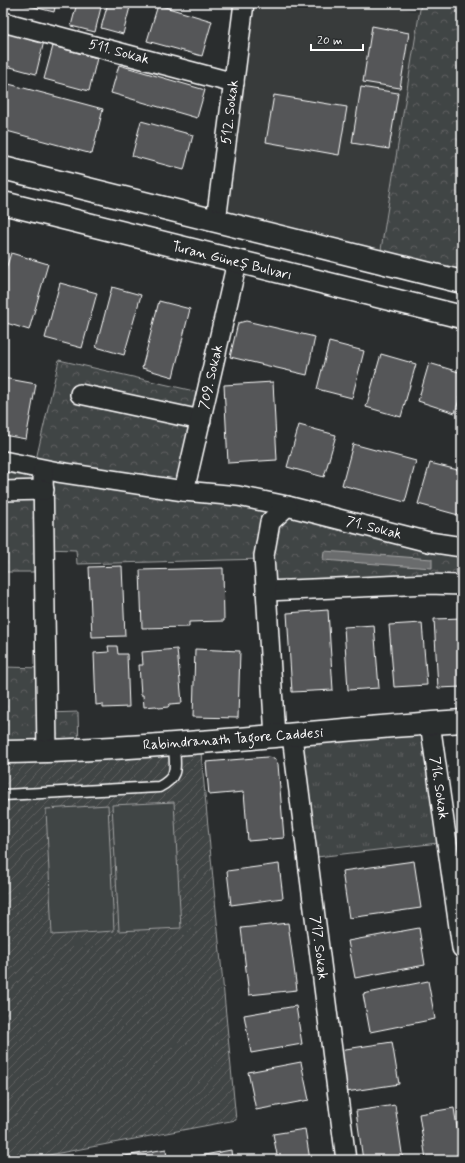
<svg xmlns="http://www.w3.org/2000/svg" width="465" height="1163" font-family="Mynerve,sans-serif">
<defs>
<pattern id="grass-tufts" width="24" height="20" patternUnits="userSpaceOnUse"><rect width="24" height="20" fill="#414445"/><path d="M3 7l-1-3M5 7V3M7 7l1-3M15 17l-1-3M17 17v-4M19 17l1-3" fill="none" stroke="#5e6061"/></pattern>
<pattern id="park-crowns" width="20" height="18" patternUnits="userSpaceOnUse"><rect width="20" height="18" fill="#414445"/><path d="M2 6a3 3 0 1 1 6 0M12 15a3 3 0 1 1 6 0" fill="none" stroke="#5e6061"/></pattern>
<pattern id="garden-furrows" width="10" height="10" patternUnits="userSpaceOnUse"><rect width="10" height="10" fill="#414445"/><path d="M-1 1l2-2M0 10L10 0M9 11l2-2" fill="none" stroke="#5e6061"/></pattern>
</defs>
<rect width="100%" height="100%" fill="#2a2d2e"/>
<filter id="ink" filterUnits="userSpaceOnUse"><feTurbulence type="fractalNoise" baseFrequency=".025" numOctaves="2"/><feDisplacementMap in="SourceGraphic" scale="8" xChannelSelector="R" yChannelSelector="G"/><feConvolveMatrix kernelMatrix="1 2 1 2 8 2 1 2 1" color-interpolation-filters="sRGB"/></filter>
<g filter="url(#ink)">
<path fill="#373a3b" d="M244 3H373L420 12 379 262 216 221Z"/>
<path fill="url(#grass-tufts)" stroke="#a0a2a2" d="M430 723 447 842 308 858 292 735Z"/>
<g fill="url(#park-crowns)" stroke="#a0a2a2">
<path d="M421 3H462V282L379 262Z"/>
<path d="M59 360 207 394 184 490 462 551V580L266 591 264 559 77 564 76 550 45 549V572H3V461L34 468Z"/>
<path d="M3 667 46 668 47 713 78 712 79 749 3 752Z"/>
</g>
<path fill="url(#garden-furrows)" stroke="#a0a2a2" d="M200 742 236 1120 22 1160H3V752Z"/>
<g fill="#414445" stroke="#a0a2a2">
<path d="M174 802 181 928 119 931 112 805Z"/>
<path d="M108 805 114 931 52 935 46 809Z"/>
</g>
<path fill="#6a6c6d" stroke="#a6a7a7" d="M324 551 432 559V568L323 560Z"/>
<g fill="#555758" stroke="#fff">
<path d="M18 3H56L54 12Z"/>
<path d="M77 3H102L95 32 71 26Z"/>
<path d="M108 3H131L123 34 101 28Z"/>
<path d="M158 5 212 21 202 56 147 41Z"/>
<path d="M372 26 409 33 400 88 363 82Z"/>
<path d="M3 30 44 41 36 74 3 65Z"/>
<path d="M53 46 97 58 89 91 44 79Z"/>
<path d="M119 65 205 90 197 118 111 93Z"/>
<path d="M5 83 103 109 92 154 3 130V90Z"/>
<path d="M361 87 398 93 389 149 352 143Z"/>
<path d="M274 95 347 107 339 155 266 142Z"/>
<path d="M141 121 193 135 184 170 132 156Z"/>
<path d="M11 253 48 264 29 330 3 322V278Z"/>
<path d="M60 283 97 293 82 348 45 338Z"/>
<path d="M112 287 141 295 124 355 96 347Z"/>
<path d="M159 301 190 309 173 377 142 368Z"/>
<path d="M246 321 315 337 307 375 230 357 238 323Z"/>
<path d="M329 342 364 351 352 398 317 389Z"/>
<path d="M381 354 416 364 401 417 366 407Z"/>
<path d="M429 363 462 373V390L455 413 418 401Z"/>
<path d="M3 378 36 384 26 439 3 435Z"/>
<path d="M273 382 277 460 228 463 224 385Z"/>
<path d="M299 425 336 435 324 477 287 467Z"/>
<path d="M353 444 416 461 405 502 342 485Z"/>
<path d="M430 463 462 471V516L418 504Z"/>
<path d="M122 566 125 636 92 637 89 567Z"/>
<path d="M223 568 224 621 189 622V627L142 628 140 570Z"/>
<path d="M328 610 333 690 292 692 287 613Z"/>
<path d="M462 618V687L438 688 434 619Z"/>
<path d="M422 623 427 685 394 687 389 625Z"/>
<path d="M374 625 379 688 348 690 344 627Z"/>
<path d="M108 646H117L118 654H127L129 707 103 708V704L96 705 94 653 109 652Z"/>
<path d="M177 649 182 703 170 704 168 707 159 708 156 706 144 707 143 695H141L139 665H143L142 652Z"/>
<path d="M195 649 240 651 238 718 193 717Z"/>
<path d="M267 757 274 758 278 764 284 838 248 841 244 792 209 795 206 762Z"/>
<path d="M414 861 421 908 349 918 342 871Z"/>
<path d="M279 864 283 898 231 905 227 871Z"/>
<path d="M288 923 297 990 249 995 241 928Z"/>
<path d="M419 928 425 965 355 978 348 941Z"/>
<path d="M428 981 435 1019 370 1032 363 994Z"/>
<path d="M296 1006 302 1044 251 1053 244 1015Z"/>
<path d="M392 1042 399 1084 346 1092 339 1050Z"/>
<path d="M301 1062 309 1100 256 1110 248 1072Z"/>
<path d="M395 1105 403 1160H363L356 1111Z"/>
<path d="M454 1108 462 1160H426L419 1114Z"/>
<path d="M305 1129 310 1160H278L273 1134Z"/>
<path d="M166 1149 167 1160H101Z"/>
<path d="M231 1150 232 1160H195L194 1157Z"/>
</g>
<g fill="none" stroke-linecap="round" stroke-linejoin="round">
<g stroke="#fff" stroke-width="13">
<path id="lane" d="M3 795 159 787C181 776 174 765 174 743"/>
</g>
<g stroke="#fff" stroke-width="22">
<g id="street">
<path d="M3 22 234 83"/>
<path d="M216 221 244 3"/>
<path d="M80 394 201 420"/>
<path d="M3 461 58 472 184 491 238 496 287 506 429 542 462 547"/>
<path d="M43 470 47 751"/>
<path d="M3 491 44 490"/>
<path d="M184 491 237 262"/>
<path d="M266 591 428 584 462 585"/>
<path d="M430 723 462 948"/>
<path d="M292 736 346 1160"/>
<path d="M275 737 264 556 270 522 287 506"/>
</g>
</g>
<g stroke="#fff" stroke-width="25">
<path id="secondary" d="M3 752C156 750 309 731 462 721"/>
</g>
<g stroke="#fff" stroke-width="25">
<g id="primary">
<path d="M3 168 462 282"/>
<path d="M3 203 462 317"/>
</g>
</g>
<use href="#lane" stroke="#2a2d2e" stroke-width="10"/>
<use href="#street" stroke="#2a2d2e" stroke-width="19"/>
<use href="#secondary" stroke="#2a2d2e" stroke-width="22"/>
<use href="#primary" stroke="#2a2d2e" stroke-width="22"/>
</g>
</g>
<g text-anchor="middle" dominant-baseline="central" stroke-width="3" stroke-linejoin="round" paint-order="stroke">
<g font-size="14" fill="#fff" stroke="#2a2d2e">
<text transform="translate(119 52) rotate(15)">511. Sokak</text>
<text transform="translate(230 112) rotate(-83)">512. Sokak</text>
<text transform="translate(232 261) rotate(14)">Turan Güneş Bulvarı</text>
<text transform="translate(211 377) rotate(-77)">709. Sokak</text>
<text transform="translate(374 528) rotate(14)">71. Sokak</text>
<text transform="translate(233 739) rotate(-4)">Rabindranath Tagore Caddesi</text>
<text transform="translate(439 788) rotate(82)">716. Sokak</text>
<text transform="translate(319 948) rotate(83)">717. Sokak</text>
</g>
</g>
<rect width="465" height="1163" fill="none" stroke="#2a2d2e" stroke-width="16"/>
<rect x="8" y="8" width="449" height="1147" fill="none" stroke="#fff" stroke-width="1.5" filter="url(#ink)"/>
<path d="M311 44v6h52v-6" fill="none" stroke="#ffffff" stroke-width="2"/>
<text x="317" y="44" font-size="12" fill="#ffffff" stroke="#2a2d2e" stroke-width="3" paint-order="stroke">20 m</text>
</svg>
